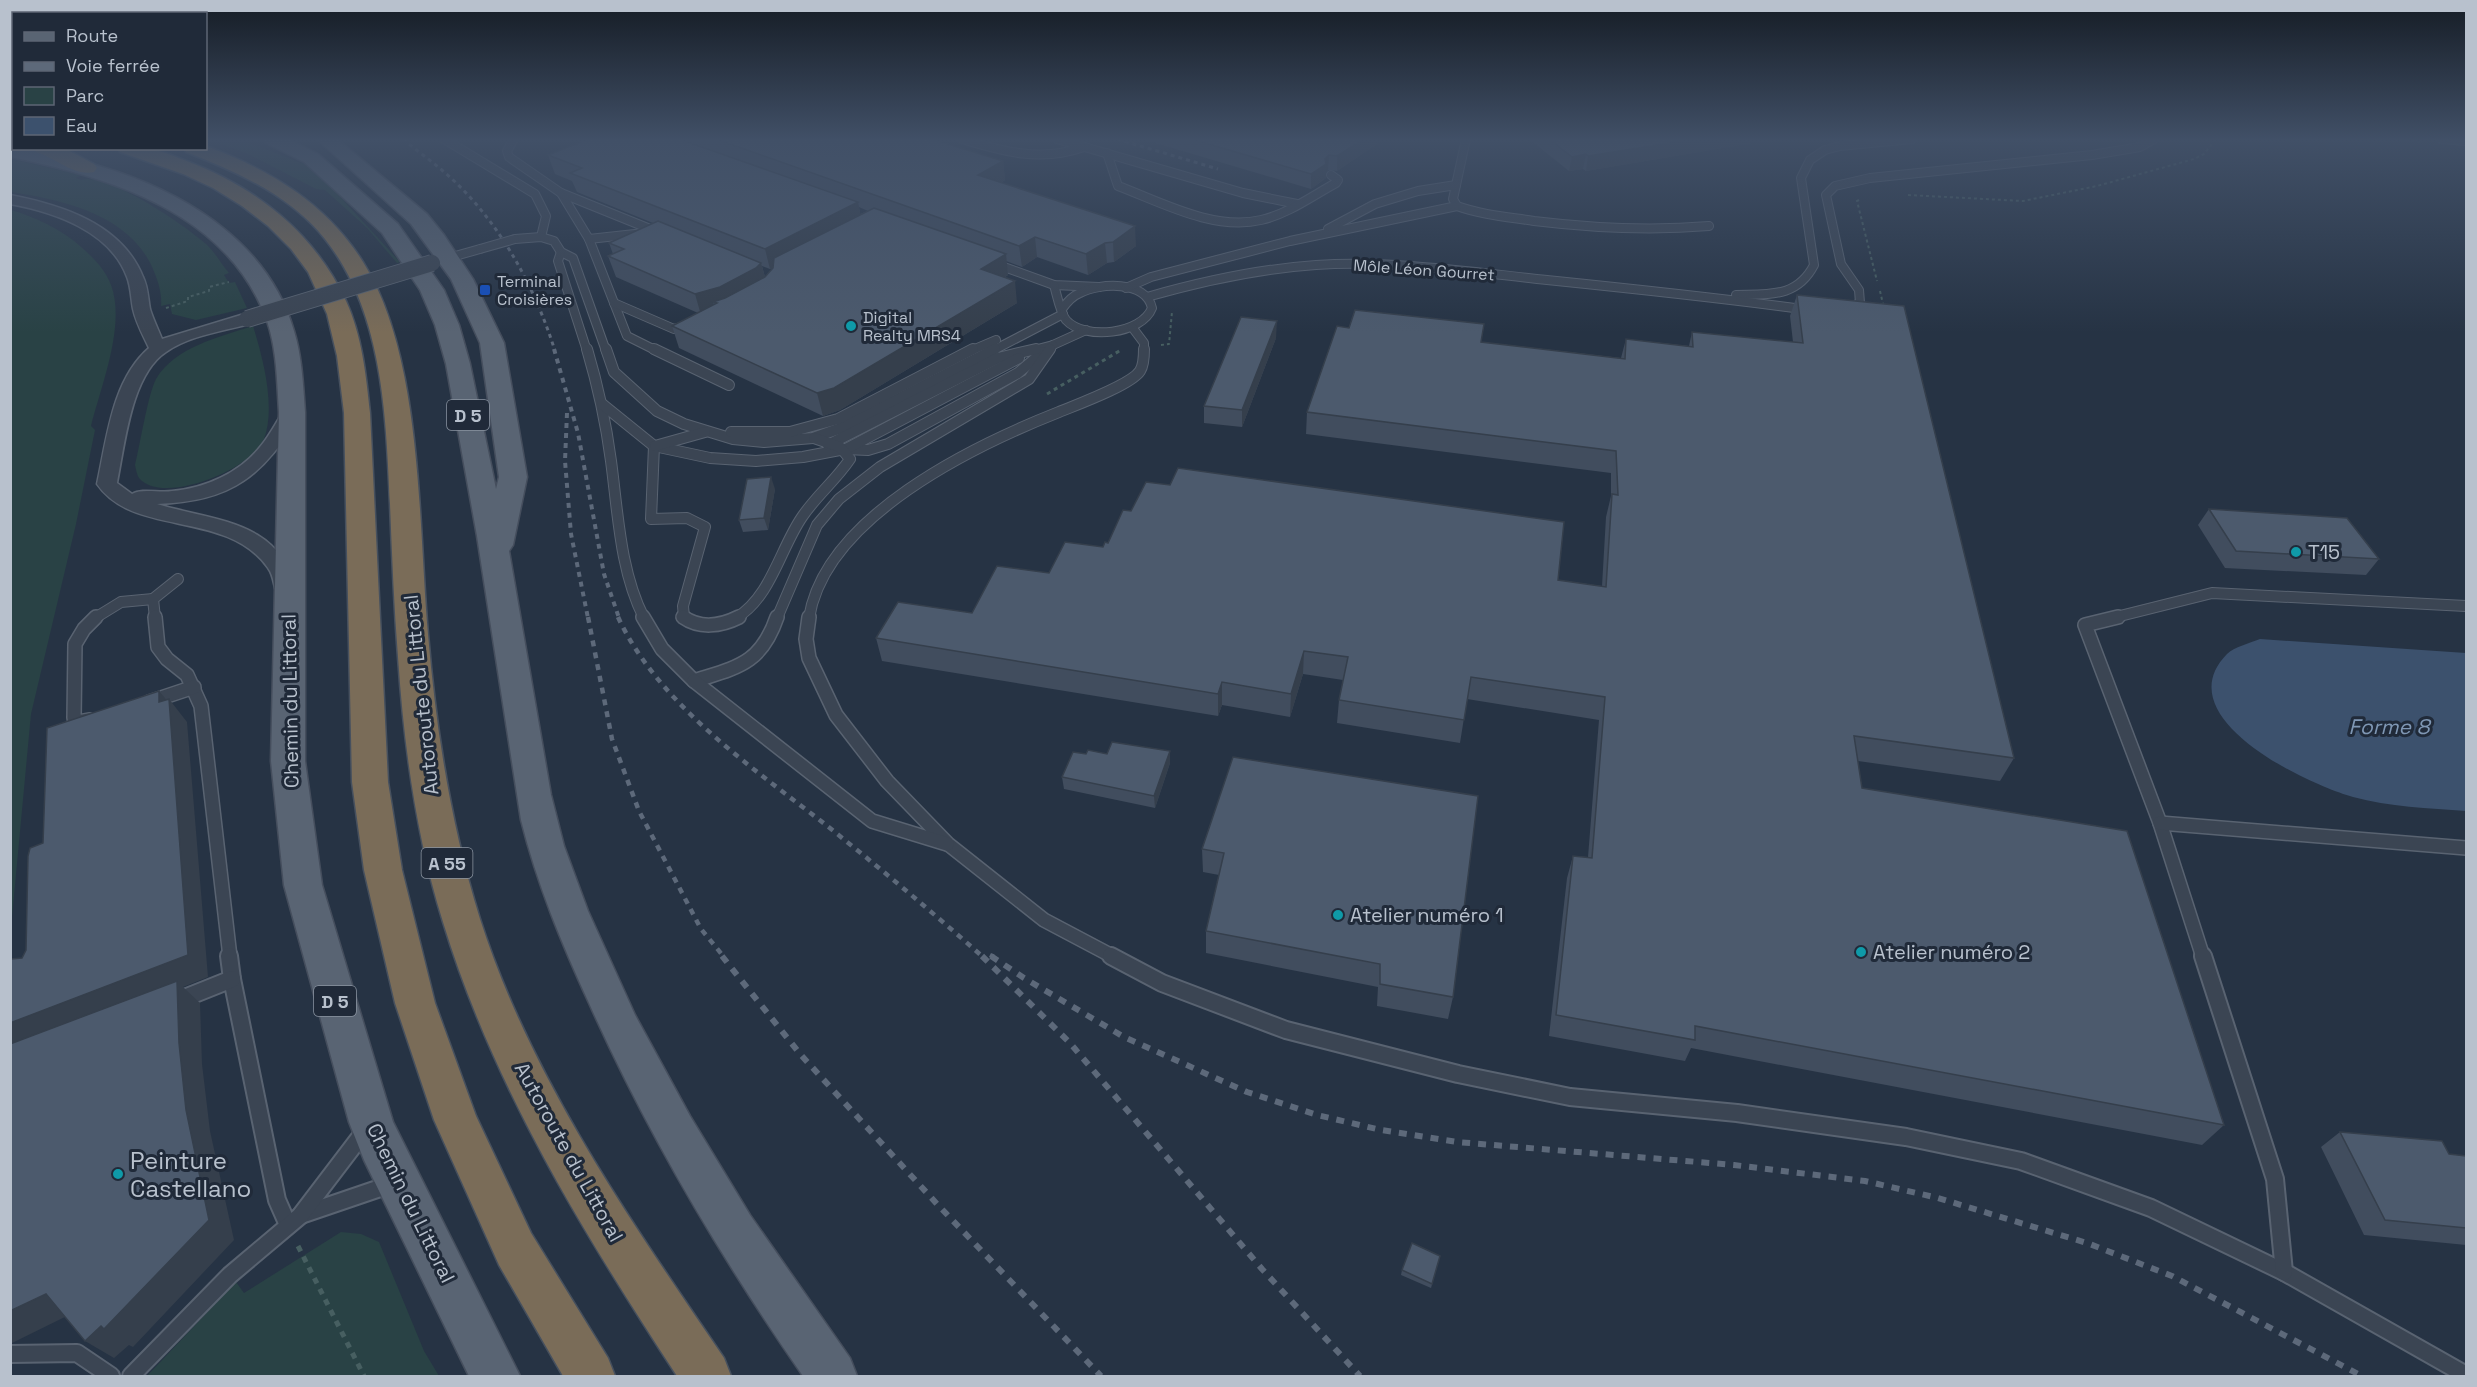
<svg xmlns="http://www.w3.org/2000/svg" width="2477" height="1387" font-family="'Space Grotesk',sans-serif">
<rect width="100%" height="100%" fill="#263344"/>
<g fill="#294245">
<path d="M206 139H240L304 164 332 188 400 262 397 263 367 228 325 190 316 189 246 153Z"/>
<path d="M11 159 81 175 76 178 81 180C106 171 186 226 206 244 215 252 221 264 229 273L224 275 229 283 235 282 247 308 196 320 172 314 170 304 161 306C162 295 159 284 155 274 134 216 65 200 11 192Z"/>
<path d="M11 210C35 217 61 229 80 246 93 257 105 269 111 285 126 325 101 386 91 426L95 430 76 524 31 714 11 928Z"/>
<path d="M253 326C263 358 276 407 264 439 252 470 162 506 139 478 137 475 136 470 135 465 140 445 148 394 156 379 175 347 219 337 253 326Z"/>
<path d="M341 1232 361 1234 379 1242 424 1351 439 1376H147L236 1282 244 1293Z"/>
</g>
<path fill="#3c516d" d="M2260 639 2466 653V811C2429 808 2389 807 2353 797 2306 784 2165 717 2227 654 2234 647 2250 643 2260 639Z"/>
<g fill="none" stroke-linecap="round" stroke-linejoin="round">
<g stroke="#596371" stroke-width="10">
<g id="service-far3">
<path d="M444 139 535 194 546 216 541 237"/>
<path d="M514 139 507 151 509 157 561 193 589 239 627 336 657 351"/>
<path d="M962 139C1004 152 1041 162 1084 147"/>
<path d="M1057 139 1243 193 1297 204"/>
<path d="M1466 139 1453 199 1457 206C1482 215 1508 217 1534 221 1592 228 1650 231 1709 226"/>
<path d="M2442 139 2466 141"/>
<path d="M1107 153 1118 186C1161 202 1213 231 1261 220 1288 214 1312 196 1336 183L1338 180 1331 175"/>
<path d="M561 193 660 233"/>
<path d="M1328 229 1375 204 1418 191 1456 185"/>
<path d="M515 239 541 237 554 241 561 252 573 258 606 351"/>
<path d="M589 239 644 233"/>
<path d="M561 252 558 261 587 351"/>
<path d="M448 258 480 249"/>
<path d="M993 263 1054 285 1099 287"/>
<path d="M1054 285C1057 295 1060 312 1066 320 1085 341 1142 334 1152 308 1146 280 1099 283 1080 293 1072 296 1067 302 1062 309"/>
<path d="M1126 288 1151 277 1290 241 1457 206"/>
<path d="M1736 295C1769 294 1797 298 1814 265L1801 178 1810 160 1825 150 1840 146 1912 139"/>
<path d="M1147 297C1203 281 1258 269 1316 265 1393 260 1471 272 1547 280 1635 289 1722 298 1809 310"/>
<path d="M614 303 674 329 688 325"/>
<path d="M1847 308 1860 303 1859 290 1841 264 1826 195 1835 186 1870 178 2092 155 2140 147 2154 139"/>
<path d="M1132 327 1144 343V351"/>
<path d="M970 351 996 340"/>
<path d="M992 351 1063 314"/>
<path d="M1030 351 1053 345 1086 330"/>
<path d="M1049 351 1053 345"/>
</g>
</g>
<g stroke="#596371" stroke-width="12">
<g id="service-far2">
<path d="M587 349C598 386 606 423 611 461 618 513 620 571 644 618"/>
<path d="M606 349 614 372 657 411 684 424 733 439 764 442 813 438 841 428 995 349"/>
<path d="M654 349 729 385"/>
<path d="M602 404 654 446 710 458 756 461 803 457 845 449 868 450 888 444 1018 373 1043 352"/>
<path d="M731 432H790L838 419 973 349"/>
<path d="M828 445 998 358 1036 349"/>
<path d="M654 446 651 519 687 518 705 527 683 606 684 618"/>
<path d="M655 446 705 432"/>
<path d="M846 449 1019 358"/>
<path d="M95 618 121 602 153 599"/>
<path d="M155 618 153 599 178 579"/>
<path d="M736 618C771 597 780 549 802 517 816 496 836 480 850 459L840 447 814 438"/>
<path d="M777 618 817 525 839 499 880 467 1029 379 1050 349"/>
<path d="M809 618C825 517 973 446 1059 412 1076 405 1131 385 1140 371 1144 365 1144 356 1144 349"/>
<path d="M2112 618 2212 593 2466 606"/>
</g>
</g>
<g stroke="#596371" stroke-width="16">
<g id="service-far1">
<path d="M155 617 158 647 167 659 187 675 201 706 230 957"/>
<path d="M643 617 662 649 694 681C738 667 761 664 777 617"/>
<path d="M683 617C700 629 721 626 739 617"/>
<path d="M809 617 806 639 809 658 836 715 887 781 948 844 1044 920 1114 957"/>
<path d="M2118 617 2085 625 2160 823 2203 957"/>
<path d="M694 681 872 821 947 844"/>
<path d="M149 702 194 687"/>
<path d="M89 720 78 722 74 718 75 644 84 629 96 617"/>
<path d="M2160 823 2466 848"/>
</g>
</g>
<g stroke="#596371" stroke-width="20">
<g id="service">
<path d="M229 956 232 979 277 1200 288 1225"/>
<path d="M1111 956 1162 983 1286 1030 1458 1074 1570 1097 1737 1113 1906 1137 2021 1161 2151 1208 2284 1272 2466 1375"/>
<path d="M2203 956 2275 1179 2284 1272"/>
<path d="M177 1001 232 979"/>
<path d="M301 1215 392 1184"/>
<path d="M10 1354 77 1353 111 1376"/>
<path d="M131 1376 230 1275 300 1216 367 1128"/>
</g>
</g>
<g stroke="#596371" stroke-width="3">
<path id="minor" d="M10 195C62 205 122 224 143 277 148 287 148 298 150 309 153 319 158 329 162 339L241 315H253L256 319 253 323C225 331 190 335 166 352 131 375 125 444 117 483L132 494C142 488 159 493 172 491 205 488 239 473 260 447 270 435 277 421 285 408H299L301 412C265 475 232 502 157 504 217 522 279 519 298 593L295 598 287 600 279 598C273 589 275 577 268 568 227 509 134 538 97 484 107 438 112 380 149 348 143 335 136 323 133 309 131 299 131 287 127 277 110 231 54 212 10 204Z"/>
</g>
<g stroke="#454e5d" stroke-width="3">
<g id="primary">
<path d="M263 139H288L318 154 398 224 444 290 459 325 470 364 496 489 499 477 480 343 451 279 411 224 317 139H337L427 214 444 235 473 279 504 343 527 477 513 545 509 551 551 795 564 846 588 911 635 1015 690 1116 750 1215 850 1358 857 1376H803C721 1258 648 1135 589 1003 562 944 537 884 521 820L477 536 446 364 435 325 420 290 382 233 304 162 266 143Z"/>
<path d="M10 145 14 146V148C47 148 83 161 115 171 194 198 270 247 294 331 302 357 303 385 305 412V761L322 885 393 1122 520 1376H469L364 1160 349 1122 284 885 271 761 279 412C277 382 277 350 267 321 228 213 113 178 10 157Z"/>
</g>
</g>
<g stroke="#46505e" stroke-width="3">
<g id="motorway">
<path d="M10 139H14V148L10 147Z"/>
<path d="M206 146C270 170 326 203 363 262 423 357 418 523 428 634 436 731 451 826 480 919 531 1079 630 1220 724 1358L731 1376H677C584 1234 493 1086 443 922 416 836 404 746 398 657 394 606 392 555 390 504 386 415 383 312 325 239 290 195 237 172 186 152L184 148H206Z"/>
<path d="M34 148H64L94 164 97 168 94 172C75 177 54 157 36 152Z"/>
<path d="M118 148C128 148 140 147 150 149 163 151 176 157 189 162 257 188 315 234 346 301 362 336 366 375 370 413L388 782 402 870 435 1003 476 1116 531 1233 608 1358 615 1376H563L499 1265 434 1120 395 1003 364 870 352 782 344 413 337 356 327 314 308 272 291 249 268 226 242 206 213 188 183 174 120 152Z"/>
</g>
</g>
<g stroke="#475f61" stroke-width="2" stroke-dasharray="3 3" stroke-linecap="butt">
<path d="M2394 139 2423 142"/>
<path d="M1908 195 2023 201 2097 186 2194 159 2204 154 2216 139"/>
<path d="M1859 200 1857 201 1877 281"/>
<path d="M1880 291 1883 304 1880 306"/>
<path d="M166 308 188 301V297L209 291V287L229 282"/>
<path d="M1161 345 1169 344 1172 312"/>
</g>
<path stroke="#475f61" stroke-width="3" stroke-dasharray="4 4" stroke-linecap="butt" d="M1047 394 1121 350"/>
<path stroke="#475f61" stroke-width="5" stroke-dasharray="6 6" stroke-linecap="butt" d="M298 1246 364 1376"/>
<use href="#service-far3" stroke="#3b4553" stroke-width="8"/>
<use href="#service-far2" stroke="#3b4553" stroke-width="10"/>
<use href="#service-far1" stroke="#3b4553" stroke-width="13"/>
<use href="#service" stroke="#3b4553" stroke-width="16"/>
<use href="#minor" fill="#3b4553" fill-rule="evenodd"/>
<use href="#primary" fill="#596473" fill-rule="evenodd"/>
<use href="#motorway" fill="#7a6c58" fill-rule="evenodd"/>
<g stroke="#5d697a" stroke-width="3" stroke-dasharray="4 4" stroke-linecap="butt">
<path d="M403 139C416 150 430 160 443 171 497 217 534 284 555 351"/>
<path d="M1117 139 1218 169"/>
</g>
<g stroke="#5d697a" stroke-width="4" stroke-dasharray="5 5" stroke-linecap="butt">
<path d="M554 349 578 433 604 574 619 618"/>
<path d="M567 413 565 461 571 534 588 618"/>
</g>
<g stroke="#5d697a" stroke-width="4.5" stroke-dasharray="6 6" stroke-linecap="butt">
<path d="M588 617 612 739 639 811 701 929 724 957"/>
<path d="M618 617C658 704 753 768 826 825 880 868 932 912 983 957"/>
<path d="M990 955 994 957"/>
</g>
<g stroke="#5d697a" stroke-width="6" stroke-dasharray="8 8" stroke-linecap="butt">
<path d="M722 956 801 1055 937 1204 1101 1376"/>
<path d="M982 956 1070 1043 1262 1269 1360 1376"/>
<path d="M991 956 1024 978 1124 1037 1247 1092 1317 1115 1381 1130 1457 1142 1734 1165 1865 1181 1938 1198 2087 1243 2172 1276 2362 1376"/>
</g>
<g stroke="#596371" stroke-width="10" stroke-linecap="butt">
<path id="service-bridge" d="M480 249 515 239"/>
</g>
<g stroke="#596371" stroke-width="18" stroke-linecap="butt">
<path id="minor-bridge" d="M247 319 432 263"/>
</g>
<use href="#service-bridge" stroke="#3b4553" stroke-width="8"/>
<use href="#minor-bridge" stroke="#3b4553" stroke-width="16"/>
</g>
<g fill="#414d5e" fill-rule="evenodd">
<path d="M588 139H932L1003 161 1005 180 1001 183 1136 246 1114 262 1107 263 1088 275 1037 257 1022 267 1006 261 1008 275 1004 278 1017 303 840 410 823 416 679 348 672 326 698 313 616 277 608 256 613 254 609 243 653 223 577 192 572 181 555 174 548 155ZM859 207 868 211 860 214ZM762 266 770 269 773 268 765 277Z"/>
<path d="M1142 139H1384L1337 171 1328 170 1326 172V178L1311 189Z"/>
<path d="M1529 139H1776L1586 171 1583 169 1569 171Z"/>
<path d="M1797 295 2014 758 2000 781 1858 761 1862 788 2224 1125 2202 1145 1691 1048 1685 1061 1549 1036 1567 878 1573 856 1588 857 1599 720 1467 699 1460 743 1337 723 1339 700 1343 680 1303 674 1290 717 1222 705 1218 716 882 661 876 638 972 613 1103 547 1558 580 1602 586 1606 517 1611 496V473L1306 434 1307 412 1482 342 1621 358 1626 339 1689 346 1692 332 1793 342 1790 316Z"/>
<path d="M1276 338 1242 427 1204 423V406Z"/>
<path d="M775 489 768 530 743 532 739 520Z"/>
<path d="M2209 509 2379 559 2366 575 2225 568 2198 525Z"/>
<path d="M1086 754H1107L1170 763 1155 808 1064 789 1062 777Z"/>
<path d="M1233 757 1453 997 1448 1019 1377 1006 1378 987 1206 953V931L1219 875 1203 872 1202 849Z"/>
<path d="M2340 1132 2449 1154 2466 1156V1245L2364 1235 2321 1147Z"/>
<path d="M1440 1256 1431 1288 1401 1275 1402 1270Z"/>
</g>
<g fill="#353f4c">
<path d="M1364 139H1384L1337 171V156Z"/>
<path d="M1695 139H1776L1586 171 1588 156Z"/>
<path d="M1586 154 1583 169 1569 171 1572 157Z"/>
<path d="M1329 155 1328 170 1326 172V178L1311 189V174Z"/>
<path d="M1003 161 1005 180 981 195 978 175Z"/>
<path d="M858 202 862 222 770 269 765 249Z"/>
<path d="M1135 226 1136 246 1114 262 1113 242Z"/>
<path d="M1035 237 1037 257 1022 267 1019 246Z"/>
<path d="M1105 243 1107 263 1088 275 1086 254Z"/>
<path d="M1006 254 1008 275 984 290 981 269Z"/>
<path d="M761 263 767 284 717 303 713 302 716 311 701 315 695 294Z"/>
<path d="M1015 281 1017 303 840 410 823 416 817 393Z"/>
<path d="M1277 321 1276 338 1242 427V410Z"/>
<path d="M771 477 775 489 768 530 764 518Z"/>
<path d="M1304 651 1303 674 1290 717 1291 694Z"/>
<path d="M1222 682V705L1218 716V694Z"/>
<path d="M159 691 170 704 169 699 187 722 208 977 183 987 200 1003 202 1064 210 1131 234 1240 133 1347 129 1345 114 1358 85 1341 10 1047V1023L159 702Z"/>
<path d="M1170 751V763L1155 808 1154 796Z"/>
<path d="M46 1294 75 1312 12 1343 10 1342V1311Z"/>
</g>
<g fill="#4c5a6d" stroke="#353f4c" stroke-width="1.5">
<path d="M588 139H679L858 202 765 249 570 173 582 168 548 155Z"/>
<path d="M716 139H932L1003 161 978 175 1135 226 1113 242 1105 243 1086 254 1035 237 1019 246Z"/>
<path d="M1191 139H1364L1337 156 1329 155 1325 159 1326 164 1311 174Z"/>
<path d="M1549 139H1695L1588 156 1586 154 1572 157Z"/>
<path d="M874 208 1006 254 981 269 1015 281 834 388 817 393 672 326 717 303 713 302 725 298 765 277 773 268 774 258Z"/>
<path d="M658 221 761 263 756 268 720 287 695 294 608 256 624 249 609 243Z"/>
<path d="M1797 295 1904 306 2014 758 1854 736 1862 788 2127 831 2224 1125 1695 1026V1040L1556 1015 1573 856 1592 858 1605 697 1471 677 1464 720 1339 700 1348 657 1304 651 1291 694 1222 682 1218 694 876 638 898 602 972 613 997 566 1049 573 1065 542 1103 547 1105 542 1108 543 1123 510 1131 511 1146 482 1170 485 1178 468 1564 522 1558 580 1606 587 1612 494 1618 495 1616 451 1307 412 1337 326 1349 328 1355 310 1484 324 1481 342 1625 359 1626 339 1693 347 1692 332 1803 343Z"/>
<path d="M1241 317 1277 321 1242 410 1204 406Z"/>
<path d="M771 477 764 518 739 520 747 479Z"/>
<path d="M2209 509 2347 518 2379 559 2236 551Z"/>
<path d="M159 691V702L169 699 188 955 10 1023 11 959 22 958 26 950 28 856 30 848 43 843 47 728Z"/>
<path d="M1112 742 1170 751 1154 796 1062 777 1073 752 1086 754 1088 750 1107 754Z"/>
<path d="M1233 757 1478 796 1453 997 1380 984V964L1206 931 1224 853 1202 849Z"/>
<path d="M177 981 179 1043 186 1110 209 1220 104 1329 101 1326 85 1341 46 1294 10 1311V1044Z"/>
<path d="M2340 1132 2442 1141 2449 1154 2466 1156V1228L2385 1220Z"/>
<path d="M1412 1243 1440 1256 1432 1284 1402 1270Z"/>
</g>
<linearGradient id="sky" x2="0" y2="1"><stop stop-color="#151c25"/><stop offset="0.42" stop-color="#415067"/><stop offset="1" stop-color="#415067" stop-opacity="0"/></linearGradient>
<rect width="2477" height="333" fill="url(#sky)"/>
<rect fill="#1a4fb4" stroke="#202a39" stroke-width="2" x="479" y="284" width="12" height="12" rx="3"/>
<g fill="#0f9aa8" stroke="#202a39" stroke-width="2">
<circle cx="851" cy="326" r="6"/>
<circle cx="2296" cy="552" r="6"/>
<circle cx="1338" cy="915" r="6"/>
<circle cx="1861" cy="952" r="6"/>
<circle cx="118" cy="1174" r="6"/>
</g>
<g text-anchor="middle" dominant-baseline="central" stroke-width="6" stroke-linejoin="round" paint-order="stroke">
<g font-size="16" fill="#b8c1cd" stroke="#202a39">
<text transform="translate(1424 270) rotate(4)">Môle Léon Gourret</text>
</g>
<g font-size="16" fill="#b8c1cd" stroke="#202a39" text-anchor="start">
<text x="497" y="281">Terminal<tspan x="497" dy="18">Croisières</tspan></text>
<text x="863" y="317">Digital<tspan x="863" dy="18">Realty MRS4</tspan></text>
</g>
<g fill="#202a39" stroke="#8a94a1" stroke-width="1.5">
<rect x="447" y="400" width="42" height="30" rx="4.5"/>
<rect x="421.5" y="848" width="51" height="30" rx="4.5"/>
<rect x="314" y="986" width="42" height="30" rx="4.5"/>
</g>
<g font-size="18" font-weight="bold" fill="#b8c1cd">
<text x="468" y="415">D 5</text>
<text x="447" y="863">A 55</text>
<text x="335" y="1001">D 5</text>
</g>
<g font-size="20" fill="#b8c1cd" stroke="#202a39" text-anchor="start">
<text x="2308" y="552">T15</text>
<text x="1350" y="915">Atelier numéro 1</text>
<text x="1873" y="952">Atelier numéro 2</text>
</g>
<g font-size="20" fill="#b8c1cd" stroke="#202a39">
<text transform="translate(421 695) rotate(-96)">Autoroute du Littoral</text>
<text transform="translate(290 701) rotate(-91)">Chemin du Littoral</text>
<text transform="translate(569 1152) rotate(61)">Autoroute du Littoral</text>
<text transform="translate(411 1203) rotate(64)">Chemin du Littoral</text>
</g>
<g font-size="21" font-style="italic" fill="#7f97b4" stroke="#202a39">
<text x="2389" y="726">Forme 8</text>
</g>
<g font-size="24" fill="#b8c1cd" stroke="#202a39" text-anchor="start">
<text x="130" y="1160">Peinture<tspan x="130" dy="28">Castellano</tspan></text>
</g>
</g>
<rect width="2477" height="1387" fill="none" stroke="#b8c1cd" stroke-width="24"/>
<rect x="12" y="12" width="195" height="138" fill="#202a39" stroke="#5d6674" stroke-width="1.5"/>
<rect x="24" y="32" width="30" height="9" fill="#596473" stroke="#5d6674" stroke-width="1.5"/>
<text x="66" y="42" font-size="18" fill="#b8c1cd">Route</text>
<rect x="24" y="62" width="30" height="9" fill="#5d697a" stroke="#5d6674" stroke-width="1.5"/>
<text x="66" y="72" font-size="18" fill="#b8c1cd">Voie ferrée</text>
<rect x="24" y="87" width="30" height="18" fill="#294245" stroke="#5d6674" stroke-width="1.5"/>
<text x="66" y="102" font-size="18" fill="#b8c1cd">Parc</text>
<rect x="24" y="117" width="30" height="18" fill="#3c516d" stroke="#5d6674" stroke-width="1.5"/>
<text x="66" y="132" font-size="18" fill="#b8c1cd">Eau</text>
</svg>
